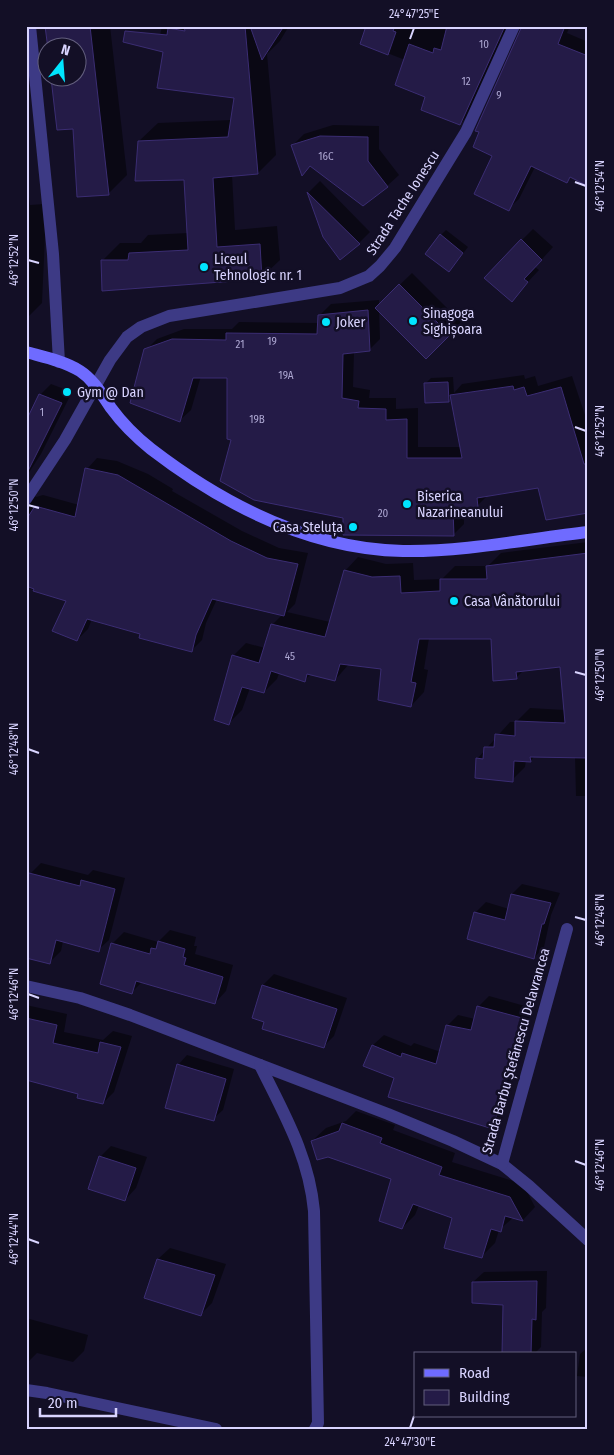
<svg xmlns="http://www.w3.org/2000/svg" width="614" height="1455" font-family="'Fira Sans Condensed',sans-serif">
<rect width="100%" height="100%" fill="#130f26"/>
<g fill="#0007">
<path d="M46 26H110L127 175 108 194 74 128 58 129 52 78H78V48Z"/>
<path d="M162 26H289L280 41 267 54 276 155 258 173 232 175 235 230 277 226 280 260 261 278 102 261 120 243H141L148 235 188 233 185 179 139 141 158 123 231 120 235 97 165 51 157 50Z"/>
<path d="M368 26H510L471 112 460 124 427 96 405 60 362 43Z"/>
<path d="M522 26H570L567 33 588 42V173L572 177 567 181 535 167 519 199 508 209 494 156Z"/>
<path d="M333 125 379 126V149L399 175 387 186 311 165 302 174 293 145 304 134Z"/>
<path d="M26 173 30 205 44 204 46 214 42 303 26 319Z"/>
<path d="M320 181 370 232 359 243 324 237 309 192Z"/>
<path d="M533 229 553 247 535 267 539 270 511 300 522 240Z"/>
<path d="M446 230 468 247 454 265 441 235Z"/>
<path d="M412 273 461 322 426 357 379 310 380 339 369 350 354 352 353 387 370 390 369 398H396V409L418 408V447H461L451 398 448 401 425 384 431 378 453 377 454 393 462 384 524 375 525 379 535 376 538 386 572 376 588 424V511L539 486 488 495 478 505 464 507V524L453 535 345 517 233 440 228 377 201 376 191 410 179 421 146 350 157 339 184 329H232L239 322 319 323 320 315 331 304 379 300V305Z"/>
<path d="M51 384 72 392 41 454 26 477V424L40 395Z"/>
<path d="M97 458 117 461 148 474 173 489 172 491 242 531 279 548 308 553 295 604 287 612 330 622 345 571 358 557 386 564 413 563 414 580 442 579 455 566H488L501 553 588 542V796H576L575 756H535L530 761 526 760 525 767 512 780 477 759 510 722H516L530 708 565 710 561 666 524 670 516 678 492 638H429L424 669 428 670 424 692 411 706 383 668 349 664 335 680 311 674 305 680 279 673 277 679 264 692 250 688 242 710 229 723 233 656 246 643 265 648 273 624 283 614 217 599 206 623 202 640 191 651 92 619 88 629 77 640 68 600 28 588 26 590V490L36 497 43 495 79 505 87 469Z"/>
<path d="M41 863 88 875 93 870 125 878 109 940 98 950 63 941 61 951 50 962 30 874Z"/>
<path d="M522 884 560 893 551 915 544 947 534 958 475 913 486 902 509 909 512 894Z"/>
<path d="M170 930 196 937 194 946H197L195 954 233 965 226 991 215 1003 142 982 132 992 112 944 124 932 158 942Z"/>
<path d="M274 974 347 998 334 1036 323 1047 254 1017 263 985Z"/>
<path d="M489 996 532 1008 503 1117 493 1128 396 1077 365 1065 373 1045 384 1035 411 1046 414 1043 441 1052 448 1025 458 1015 475 1019 478 1007Z"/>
<path d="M26 1005 67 1014 64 1032 103 1040 113 1031 132 1036 114 1092 103 1103 79 1093 26 1079Z"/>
<path d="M187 1055 234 1069 223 1110 213 1119 178 1065Z"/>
<path d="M356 1111 395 1125 393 1130 455 1153 452 1162 523 1184 535 1207 523 1220 514 1217 499 1230 495 1243 481 1257 453 1217 419 1205 415 1215 402 1228 393 1179 312 1141 326 1128 346 1121Z"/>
<path d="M111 1146 147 1157 136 1188 125 1200 100 1157Z"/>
<path d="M170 1248 226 1264 212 1303 201 1314 158 1259Z"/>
<path d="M547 1271 546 1308 542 1312 541 1347 534 1354H504V1303L473 1282 484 1272Z"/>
<path d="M26 1318 88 1335 84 1351 73 1362 37 1353 26 1364Z"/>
<path d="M586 1349H588V1377L577 1376 580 1354Z"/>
</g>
<g fill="#241b47" stroke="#3b2d73">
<path d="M45 26H90L109 195 77 197 73 129 57 130 51 78H78V48H48V49Z"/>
<path d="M184 26H245L258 174 213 178 217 247 260 244 262 279 102 291 101 260H128L129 253 188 250 184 180 135 181 138 141 228 137 234 98 157 88 163 52 123 42 125 31 167 35 168 28 185 31Z"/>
<path d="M250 26H284L262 60Z"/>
<path d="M366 26H395L393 31 396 32 388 55 360 44Z"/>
<path d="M447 26H505L460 125 421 110 425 97 395 85 409 44 433 53 434 48 441 50Z"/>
<path d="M522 26H565L558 44 588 56V186L570 177 567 183 531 166 509 211 474 194 492 156 473 147 479 132 475 131Z"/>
<path d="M320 136 368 137V161L388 187 363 206 310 166 302 176 291 145Z"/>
<path d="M307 192 360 244 340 260 323 237Z"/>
<path d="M440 234 463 253 449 272 425 254Z"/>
<path d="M521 239 542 260 524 279 528 282 512 302 484 278Z"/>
<path d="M399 284 450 335 426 359 375 308Z"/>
<path d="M368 310 370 351 343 354 342 398 359 401 358 408 386 409V420L407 419V458H462L450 395 513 386 514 390 524 387 527 396 561 387 584 464H588V513L546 520 538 488 477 498 478 507 453 510 454 536 343 535V518L254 500 220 481 231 440 227 439V378H193L180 422 130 403 144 349 172 339 226 340V333L317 334 318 315Z"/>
<path d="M448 382 449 402 425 403 424 383Z"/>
<path d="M39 394 62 403 26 475V421Z"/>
<path d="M85 468 118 475 231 541 267 558 298 564 284 616 212 599 196 635 192 652 139 638 140 634 87 619 77 641 52 631 66 601 33 591 34 589 26 586V520L35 506 75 517Z"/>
<path d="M588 553V758L530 757 531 762 514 761 513 782 475 778 476 758 483 759 484 747H494L495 734 515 736V721L565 723 560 667 516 672 517 679 493 681 491 639H419L411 682 416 683 411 707 378 700 381 669 340 664 335 681 307 674 305 682 271 671 264 693 242 687 229 725 214 720 232 655 259 663 271 624 325 637 344 570 372 577 400 576 401 593 440 591V579H487L486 566Z"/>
<path d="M29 873 80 886 81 880 115 889 99 952 56 940 50 964 26 958V884Z"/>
<path d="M511 894 551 903 544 924H542L534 959 467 939 474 912 505 920Z"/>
<path d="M158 941 185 949 183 957 186 958 184 965 223 977 215 1004 136 981 132 994 100 984 111 943 150 954 151 948 156 949Z"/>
<path d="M262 985 337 1009 324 1048 262 1029 264 1022 252 1018Z"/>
<path d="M477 1006 522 1018 493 1129 388 1097 394 1078 363 1066 372 1045 401 1057 402 1053 436 1064 446 1025 471 1030Z"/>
<path d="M26 1018 57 1025 53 1043 98 1053 100 1042 121 1047 103 1104 77 1098 78 1094 26 1080Z"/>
<path d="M177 1064 226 1079 214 1121 165 1108Z"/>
<path d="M342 1123 382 1138 380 1143 442 1167 439 1175 510 1197 523 1221 505 1216 501 1232 491 1229 482 1258 444 1248 452 1218 413 1204 402 1229 379 1221 391 1179 328 1157 317 1160 311 1141 339 1131Z"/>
<path d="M99 1156 136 1168 125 1201 88 1189Z"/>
<path d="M157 1259 215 1275 201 1316 144 1298Z"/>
<path d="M537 1281 536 1320 532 1319 531 1354H502L503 1305 472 1303V1282Z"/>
</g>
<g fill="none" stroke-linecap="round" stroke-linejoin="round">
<path stroke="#3d3a85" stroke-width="12" d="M30 26 53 254 59 362"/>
<g stroke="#3d3a85" stroke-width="12">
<path d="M26 499 65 440 110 360 127 337 141 327 169 316 340 288 369 276 380 266 395 248 466 132 514 26"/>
<path d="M26 986 80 998 130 1015 388 1114 453 1141 502 1164 529 1186 588 1240"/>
<path d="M260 1065C284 1114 309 1156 314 1211L318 1423 315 1429"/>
<path d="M502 1164 567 929"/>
<path d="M26 1390 47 1393 216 1429"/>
</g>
<path stroke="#6f6bff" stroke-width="12" d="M26 352C44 357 64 361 80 371 94 380 102 395 111 408 122 423 136 437 151 449 224 505 309 549 403 551 464 552 527 539 588 532"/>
</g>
<path fill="none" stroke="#d9d4ff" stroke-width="2" d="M410 39 414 28M575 182 586 186M28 260 39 263M575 427 586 431M28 505 39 508M575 672 586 675M28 749 39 753M575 917 586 920M28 994 39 998M575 1161 586 1165M28 1239 39 1243M410 1428 414 1416"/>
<g fill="#00e5ff" stroke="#130f26" stroke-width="2">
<circle cx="204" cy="267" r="5"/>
<circle cx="413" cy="321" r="5"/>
<circle cx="326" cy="322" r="5"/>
<circle cx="67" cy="392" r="5"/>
<circle cx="407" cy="504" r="5"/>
<circle cx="353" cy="527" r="5"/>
<circle cx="454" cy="601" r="5"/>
</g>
<g text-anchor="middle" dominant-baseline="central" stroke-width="5" stroke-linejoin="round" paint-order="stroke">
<g font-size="11" fill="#aca6d1">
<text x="484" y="44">10</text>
<text x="466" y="81">12</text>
<text x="499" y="95">9</text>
<text x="326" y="156">16C</text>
<text x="272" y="341">19</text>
<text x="240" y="344">21</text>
<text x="286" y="375">19A</text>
<text x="42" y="412">1</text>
<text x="257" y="419">19B</text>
<text x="383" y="513">20</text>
<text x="290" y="656">45</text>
</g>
<g font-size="14" fill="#d9d4ff" stroke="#130f26">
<text transform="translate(403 203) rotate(-57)">Strada Tache Ionescu</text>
<text transform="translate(516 1051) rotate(-74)">Strada Barbu Ștefănescu Delavrancea</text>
</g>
<g font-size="14" fill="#d9d4ff" stroke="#130f26" text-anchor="start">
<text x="214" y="259">Liceul<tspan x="214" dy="16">Tehnologic nr. 1</tspan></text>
<text x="423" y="313">Sinagoga<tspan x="423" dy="16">Sighișoara</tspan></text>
<text x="336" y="322">Joker</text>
<text x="77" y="392">Gym @ Dan</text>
<text x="417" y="496">Biserica<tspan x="417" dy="16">Nazarineanului</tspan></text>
<text x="343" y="527" text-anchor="end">Casa Steluța</text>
<text x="464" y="601">Casa Vânătorului</text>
</g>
</g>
<rect width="614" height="1455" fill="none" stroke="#130f26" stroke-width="55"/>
<rect x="414" y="1352" width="162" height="65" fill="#130f26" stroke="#625e7d"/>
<rect x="424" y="1369" width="25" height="8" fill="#6f6bff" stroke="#625e7d"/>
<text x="459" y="1378" font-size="15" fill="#d9d4ff">Road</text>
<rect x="424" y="1390" width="25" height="15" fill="#241b47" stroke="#625e7d"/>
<text x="459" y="1402" font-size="15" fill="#d9d4ff">Building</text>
<g transform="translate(62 62) rotate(17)"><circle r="24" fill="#130f26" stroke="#625e7d"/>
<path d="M0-4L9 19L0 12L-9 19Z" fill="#00e5ff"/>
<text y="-8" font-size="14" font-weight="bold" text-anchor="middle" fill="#d9d4ff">N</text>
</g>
<path d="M40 1408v8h76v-8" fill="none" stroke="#d9d4ff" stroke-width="2.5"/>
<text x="48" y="1408" font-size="15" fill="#d9d4ff" stroke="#130f26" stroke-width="4" paint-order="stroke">20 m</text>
<rect x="28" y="28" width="558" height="1400" fill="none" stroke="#d9d4ff" stroke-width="2"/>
<g font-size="12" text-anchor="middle" fill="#d9d4ff">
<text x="414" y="18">24°47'25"E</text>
<text transform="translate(600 186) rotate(-90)" y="4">46°12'54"N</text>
<text transform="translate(14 260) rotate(-90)" y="4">46°12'52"N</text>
<text transform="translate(600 431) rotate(-90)" y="4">46°12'52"N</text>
<text transform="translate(14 505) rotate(-90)" y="4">46°12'50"N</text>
<text transform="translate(600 675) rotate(-90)" y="4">46°12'50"N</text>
<text transform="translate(14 749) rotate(-90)" y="4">46°12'48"N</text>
<text transform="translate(600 920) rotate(-90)" y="4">46°12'48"N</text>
<text transform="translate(14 994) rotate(-90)" y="4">46°12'46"N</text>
<text transform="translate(600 1165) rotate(-90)" y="4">46°12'46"N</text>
<text transform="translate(14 1239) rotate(-90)" y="4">46°12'44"N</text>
<text x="410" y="1446">24°47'30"E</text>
</g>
</svg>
